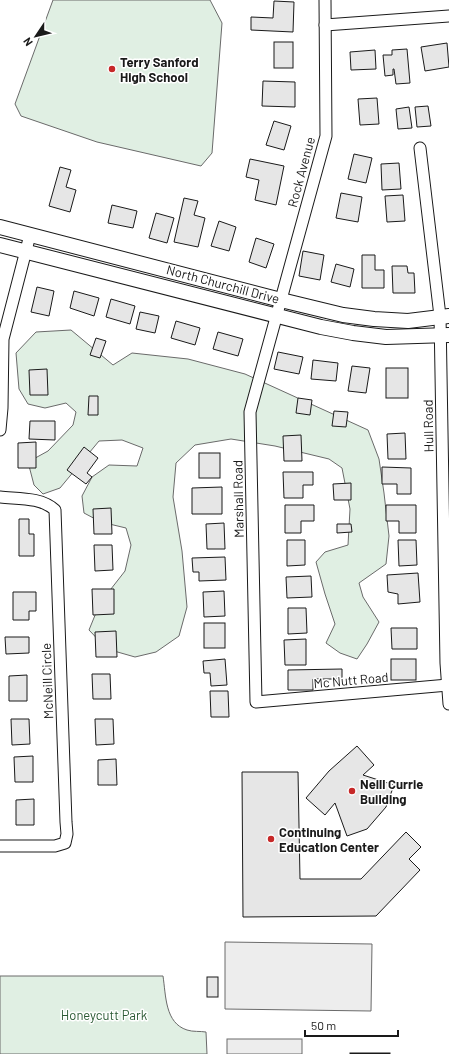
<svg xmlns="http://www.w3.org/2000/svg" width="449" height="1054" font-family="Barlow,sans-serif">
<rect width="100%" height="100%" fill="#fff"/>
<g fill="#e0efe3" stroke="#6a6a6a">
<path d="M53 0H210L222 23 212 153 201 166 97 142 21 116 15 104Z"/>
<path d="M71 330 113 365 132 353 188 359 245 374 368 430 379 459 384 493 389 536 386 564 359 583 363 597 379 622 367 644 357 659 340 653 326 643 335 624 325 594 316 562 325 552 348 545 350 509 342 468 329 459 275 446 231 439 195 445 176 463 173 497 182 551 187 607 179 636 156 652 135 657 107 649 89 630 100 603 125 571 131 545 126 528 101 522 84 513 82 496 92 477 109 465 137 466 143 448 122 440 99 441 60 488 43 494 34 485 28 462 48 451 73 425 76 412 66 403 45 408 28 404 19 389 16 353 36 332Z"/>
<path d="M0 976H163C166 996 165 1023 187 1030 193 1032 200 1031 206 1032L207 1054H0Z"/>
</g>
<g fill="#ededed" stroke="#6a6a6a">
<path d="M225 942 372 944 371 1011 225 1009Z"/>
<rect x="227" y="1039" width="75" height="15"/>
</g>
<g fill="#e6e6e6" stroke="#1a1a1a">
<path d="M274 1 294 2 293 32 251 30V17L273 18Z"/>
<rect x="274" y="42" width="19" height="26"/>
<path d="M447 43 449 67 425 71 421 47Z"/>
<path d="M407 49 410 83 396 84 394 69H393V75L385 76 383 55H392V50Z"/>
<path d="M375 50 376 69 351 70 350 52Z"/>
<path d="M263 81 295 82V107L262 106Z"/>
<path d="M377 98 379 124 360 125 358 99Z"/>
<path d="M428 106 431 126 417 127 415 107Z"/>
<path d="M409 107 412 128 398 129 396 109Z"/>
<path d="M274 121 291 126 284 150 266 145Z"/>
<path d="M354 154 372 158 366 183 348 179Z"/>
<path d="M250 159 284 166 276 205 255 200 259 180 246 177Z"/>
<path d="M399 163 401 189 382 190 381 164Z"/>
<path d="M60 167 71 170 66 187 76 190 70 212 49 206Z"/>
<path d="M341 193 362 197 358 222 336 218Z"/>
<path d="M403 195 405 221 387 222 385 196Z"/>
<path d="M184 198 198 201 194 215 205 218 198 247 174 242Z"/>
<path d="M112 205 137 211 133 228 108 223Z"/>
<path d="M156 213 174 218 167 243 149 238Z"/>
<path d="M219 221 236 227 229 251 211 246Z"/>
<path d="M256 238 274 244 266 268 249 262Z"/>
<path d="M303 251 324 255 320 280 299 276Z"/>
<path d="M362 255H375V270H384V288H362Z"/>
<path d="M336 264 354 269 350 287 331 282Z"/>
<path d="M392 266H407L408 273H414L415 293H393Z"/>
<path d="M37 287 54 291 49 316 31 312Z"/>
<path d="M74 291 99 298 94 316 70 308Z"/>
<path d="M111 299 135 306 130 324 106 317Z"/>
<path d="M140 312 159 316 155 333 136 329Z"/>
<path d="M176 321 200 328 195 345 171 338Z"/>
<path d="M218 332 243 339 238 356 213 349Z"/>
<path d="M96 338 106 341 100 358 90 355Z"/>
<path d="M278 352 303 357 299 374 274 369Z"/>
<path d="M313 360 338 363 336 381 311 379Z"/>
<path d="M352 366 370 368 366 393 348 391Z"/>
<rect x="386" y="368" width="22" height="30"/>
<path d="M47 369 48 395H30L29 370Z"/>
<path d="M89 396H98V415H88Z"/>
<path d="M298 398 312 400 310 415 296 413Z"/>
<path d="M334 411 348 412 346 427 332 426Z"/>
<path d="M30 421H55V440L29 439Z"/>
<path d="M405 433 406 459H388L387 434Z"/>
<path d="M301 435 302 461H284L283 436Z"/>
<path d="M36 442V468H18V443Z"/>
<path d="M84 447 98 458 87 473 92 477 86 484 67 470Z"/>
<rect x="199" y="453" width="21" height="25"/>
<path d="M382 467 411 468V494H397V484H382Z"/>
<path d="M283 472H313V485H303V498H284Z"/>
<path d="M351 483V500H334L333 484Z"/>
<path d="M222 487V514H192V488Z"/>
<path d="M285 505H314V521H301V533H285Z"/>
<path d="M386 505H416V533H399V521H386Z"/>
<path d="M111 508 112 534H94L93 509Z"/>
<path d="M19 519H29V534H34V556H19Z"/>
<path d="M224 523 225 549H207L206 524Z"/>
<path d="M337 524H351L352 532 337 533Z"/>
<path d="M287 540H305V565L287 566Z"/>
<path d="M398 540H416L417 565 399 566Z"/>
<path d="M94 545H112L113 570 95 571Z"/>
<path d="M225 557 226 580 199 581V572H193L192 558Z"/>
<path d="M418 573 420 602 398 604V594L388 592 387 575Z"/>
<path d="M311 576 312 597 287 598 286 577Z"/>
<path d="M92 589H114V614L93 615Z"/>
<path d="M224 591 225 616 204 617 203 592Z"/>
<path d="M13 592H36V611H29V620H13Z"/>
<path d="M288 608H306L307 633 288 634Z"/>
<rect x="204" y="623" width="21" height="25"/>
<path d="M391 628H417V649H392Z"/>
<path d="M116 631 117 657H96L95 632Z"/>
<path d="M5 637H29V653L6 654Z"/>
<path d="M306 639V665H285L284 640Z"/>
<path d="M225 659 227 685 211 686 210 673H204L203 661Z"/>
<rect x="391" y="659" width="25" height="21"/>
<path d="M342 669V679H313V690H288V670Z"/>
<path d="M92 674H110L111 699H93Z"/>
<path d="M27 675V701H9V676Z"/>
<path d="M210 691H228L229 717H211Z"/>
<path d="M11 719H29L30 744 12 745Z"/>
<path d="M95 719H113L114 744 96 745Z"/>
<path d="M357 746 374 765 363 775 394 785 386 807 367 829 347 836 335 803 325 815 306 798 329 771Z"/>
<path d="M33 756V782H15L14 757Z"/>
<path d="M116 759 117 785H98V760Z"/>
<path d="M242 772H298L300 879H361L406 832 421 847 409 859 420 870 376 916 243 917Z"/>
<path d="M34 799V825H16V800Z"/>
<rect x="207" y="977" width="11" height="20"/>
<rect x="350" y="1053" width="40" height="1"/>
</g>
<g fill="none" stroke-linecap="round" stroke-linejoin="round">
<g stroke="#1a1a1a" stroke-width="13">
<g id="minor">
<path d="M325 0 326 136 250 412 256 702 448 685"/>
<path d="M325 25 449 16"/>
<path d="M420 148 440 316 446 663 449 704"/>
<path d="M0 430 2 408 3 339 30 235"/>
<path d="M0 497C18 499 41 497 55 510L66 822 67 834 65 843 55 846H0"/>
</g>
</g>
<g stroke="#1a1a1a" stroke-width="16">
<g id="tertiary">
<path d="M0 227 281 300 343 315 374 319 408 321 449 316"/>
<path d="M0 245 321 327 353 333 386 337 449 335"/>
</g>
</g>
<use href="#minor" stroke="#fff" stroke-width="11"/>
<use href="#tertiary" stroke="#fff" stroke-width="14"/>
</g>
<g fill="#c62828" stroke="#fff" stroke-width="1.5">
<circle cx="112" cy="69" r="4"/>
<circle cx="352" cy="791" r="4"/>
<circle cx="271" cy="839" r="4"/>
</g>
<g text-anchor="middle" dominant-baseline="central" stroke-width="3" stroke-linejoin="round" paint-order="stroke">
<g font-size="13" font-weight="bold" fill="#1a1a1a" stroke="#fff" text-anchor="start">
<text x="120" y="62">Terry Sanford<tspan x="120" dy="15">High School</tspan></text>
<text x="360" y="784">Neill Currie<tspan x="360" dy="15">Building</tspan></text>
<text x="279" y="832">Continuing<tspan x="279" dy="15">Education Center</tspan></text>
</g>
<g font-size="13" fill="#1a1a1a" stroke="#fff">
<text transform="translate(301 172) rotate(-75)">Rock Avenue</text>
<text transform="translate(223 284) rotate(15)">North Churchill Drive</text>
<text transform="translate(428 426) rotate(-91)">Hull Road</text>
<text transform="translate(238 499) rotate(-91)">Marshall Road</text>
<text transform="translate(351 680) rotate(-5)">Mc Nutt Road</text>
<text transform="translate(47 681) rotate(-92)">McNeill Circle</text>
</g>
<g font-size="13" fill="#2b5a34" stroke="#fff">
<text x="104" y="1015">Honeycutt Park</text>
</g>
</g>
<g transform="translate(36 36) rotate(235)" stroke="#ffffff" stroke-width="3" paint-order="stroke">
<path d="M0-3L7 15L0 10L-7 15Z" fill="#1a1a1a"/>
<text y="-6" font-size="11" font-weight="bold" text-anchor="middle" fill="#1a1a1a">N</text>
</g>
<path d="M305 1030v6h93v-6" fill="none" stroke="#1a1a1a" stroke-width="2"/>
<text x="311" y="1030" font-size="12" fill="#1a1a1a" stroke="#ffffff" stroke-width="3" paint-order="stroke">50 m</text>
</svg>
